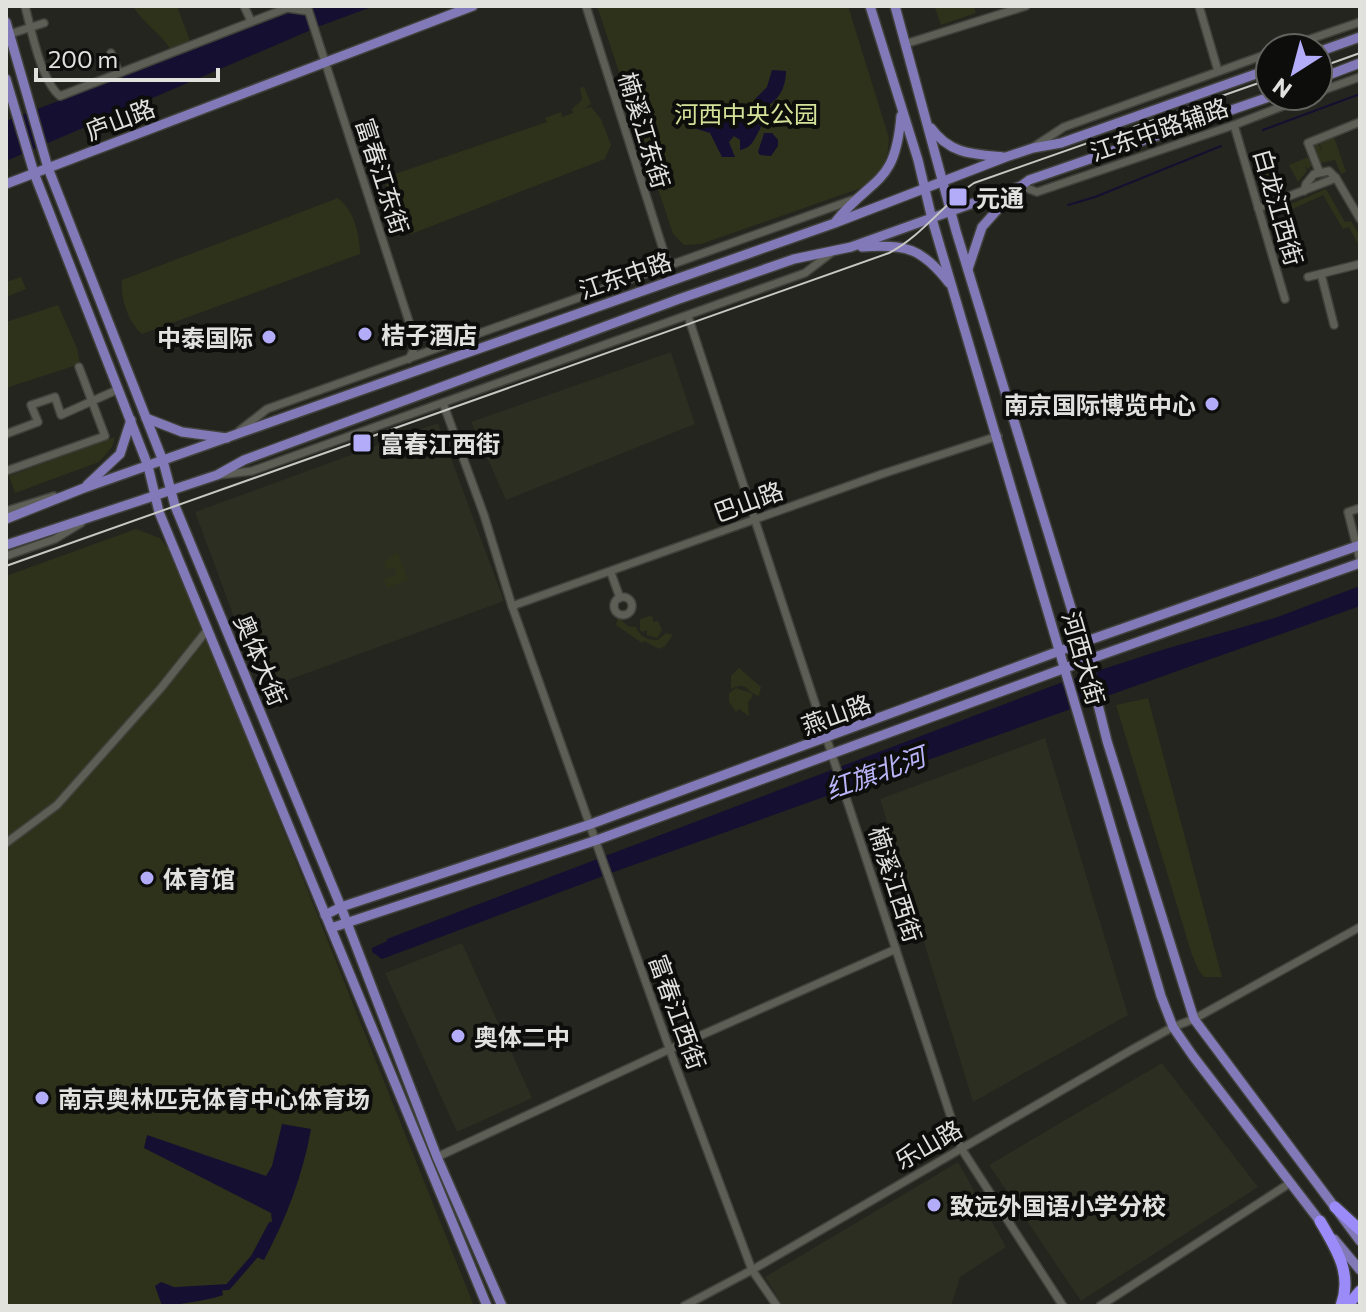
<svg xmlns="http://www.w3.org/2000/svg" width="1366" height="1312" font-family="Commissioner,'Noto Sans SC',sans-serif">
<rect width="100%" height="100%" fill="#23251e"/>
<g fill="#2b2e21">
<path d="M671 352 695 424 506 500 471 422Z"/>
<path d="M438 423 504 601 261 690 195 512Z"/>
<path d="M1045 738 1128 1015 973 1102 880 799Z"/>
<path d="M462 943 532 1098 457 1132 385 973Z"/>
<path d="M1162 1063 1258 1187 1081 1301 989 1165Z"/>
<path d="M958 1162 1006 1247 960 1277 951 1306H783L765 1277Z"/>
</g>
<g fill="#2e321b">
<path d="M133 6H177L190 41 171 50C161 33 143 24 133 6Z"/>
<path d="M597 6H848L889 138C888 162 881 175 861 188L701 244 684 245 673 234Z"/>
<path d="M942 6H974L976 13 941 25 935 8Z"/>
<path d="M584 87 591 104 584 109 591 107 601 119 611 145 605 159 411 234C392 222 385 199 386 177L547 122 545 118 561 112 562 117 573 113 572 109 582 100 580 88Z"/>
<path d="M1334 137 1346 172 1341 174 1335 160 1320 163 1312 145 1318 143 1323 154 1319 142 1324 140 1327 144 1325 140Z"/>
<path d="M1308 157 1312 165 1308 169 1305 166 1307 171 1298 182 1289 165Z"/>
<path d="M1274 171 1286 192 1265 199 1258 174Z"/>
<path d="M1326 189 1345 222 1351 221 1360 236V248L1349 227 1343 229 1323 195 1286 212V206Z"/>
<path d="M338 198C355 212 359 233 360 254L142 334C128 322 120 298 122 280Z"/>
<path d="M21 277 26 289 6 297V282Z"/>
<path d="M58 305 77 348 80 364 6 388V322Z"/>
<path d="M115 437 112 447 99 462 15 493 9 476Z"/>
<path d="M136 529 160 538 174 557 474 1306H6V576Z"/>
<path d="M398 552 408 580 387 588 384 579 397 574 394 567 387 570 384 562Z"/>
<path d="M649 616 653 617V622L658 621 662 630 657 638 647 635V630L643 632 640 630V619Z"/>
<path d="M618 617 628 626 636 627C640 637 647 640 658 640L666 633 673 635 665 646 659 649 644 641 642 643 616 625Z"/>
<path d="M739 668 761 687 759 696C746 693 748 680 731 689V676Z"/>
<path d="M736 688 751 693 753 696 748 702 749 716 739 709 736 712 729 702V693Z"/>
<path d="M1148 698 1222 977H1204L1199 971 1192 955 1116 705Z"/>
</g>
<g fill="#150f31">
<path d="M307 6H374L320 26 6 161V121Z"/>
<path d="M772 70 786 71C786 92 775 105 756 111L754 119 761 127C755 137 753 148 740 150V140L734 136 729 142 735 157H722L710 133 694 128 693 111 699 100 729 111 731 107 744 111V107L755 103V99L767 87Z"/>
<path d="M764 133H772L778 140V146L771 156 760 155 758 152Z"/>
<path d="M1360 586V606L622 869 382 959 372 952V948L387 941V939L1063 682 1165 649 1275 618Z"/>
<path d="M282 1124 311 1129C303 1175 286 1219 264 1260L256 1257 272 1221 271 1213 144 1148 147 1135 266 1176 272 1166Z"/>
<path d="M161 1282C186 1292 190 1292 217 1288L222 1289 223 1295C215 1299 171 1306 162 1306L155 1286Z"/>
</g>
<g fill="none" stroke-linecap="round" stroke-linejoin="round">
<g stroke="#150f31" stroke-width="2">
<path d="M1263 130 1360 94"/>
<path d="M1068 205 1095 197 1221 146"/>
</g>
<path stroke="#150f31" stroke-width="6" d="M170 1306 177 1290 228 1287 254 1257 271 1225"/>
<g stroke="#40413b" stroke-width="10">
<g id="minor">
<path d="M25 6C31 29 41 81 60 96L287 8 308 11"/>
<path d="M244 6 251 21"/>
<path d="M307 6 413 334 414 349 409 359"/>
<path d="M586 6 668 265"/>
<path d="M1199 6 1218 71"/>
<path d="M10 34 44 23"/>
<path d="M905 44 1026 6"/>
<path d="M1284 48 1360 22"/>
<path d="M111 53 119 73"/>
<path d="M1318 92 1360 77"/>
<path d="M1234 125 1285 299"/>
<path d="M1035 146 1064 127 1270 53"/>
<path d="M1319 171 1308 143 1360 122"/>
<path d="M1021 186 1037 192 1234 125 1309 96"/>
<path d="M1304 191 1306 184 1314 174 1329 171 1336 178 1360 219"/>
<path d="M1258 208 1336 178"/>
<path d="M1321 274 1334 325"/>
<path d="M1308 277 1360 264"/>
<path d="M688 316 961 1148 1063 1306"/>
<path d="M443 403 484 515 512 606 672 1056 752 1270 777 1306"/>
<path d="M239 431 267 409 855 199"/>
<path d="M6 434 38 422 31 405 55 397 61 415 119 389"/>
<path d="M6 471 105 436 79 367"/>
<path d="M219 475 252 471 805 273 831 253"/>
<path d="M1360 508 1348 512 1360 560"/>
<path d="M6 511 54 496"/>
<path d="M6 556 55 539 81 523"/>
<path d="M611 573 620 598"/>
<circle cx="623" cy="606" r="9"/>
<path d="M512 606 882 474 998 436"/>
<path d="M6 843 57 805 161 688 208 629"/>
<path d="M437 1157 670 1049 896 949"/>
<path d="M684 1306 752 1270 1133 1049 1173 1027 1194 1019 1360 927"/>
<path d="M1100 1306 1290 1183"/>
</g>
</g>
<g stroke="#40413b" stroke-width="12">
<g id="major">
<path d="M870 6 918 160 932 219 1161 996 1173 1027 1193 1056 1322 1224"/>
<path d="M895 6 956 231 1087 660 1107 741 1194 1019 1360 1241"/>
<path d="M6 22 48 168 163 461 175 506 341 907 437 1157 502 1306"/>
<path d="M1318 52 1360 37"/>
<path d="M6 79 34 173 148 466 159 512 487 1306"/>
<path d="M1318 79 1360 63"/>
<path d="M931 128C950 154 972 154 1003 157"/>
<path d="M6 184 473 6"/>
<path d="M836 221C874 175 895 186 901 116"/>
<path d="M862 247C906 244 922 248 949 283"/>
<path d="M968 269 982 227 1017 188"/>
<path d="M146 418 182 432 227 438"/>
<path d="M87 485 120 454 131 420"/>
<path d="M6 519 84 488 835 223 1006 157 1033 148 1061 143 1270 69"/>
<path d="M6 545 217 475 244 460 679 299 794 259 851 247 1021 186 1029 180 1272 96"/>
<path d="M325 915 341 907 591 824 1081 643 1360 545"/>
<path d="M331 928 597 840 1087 660 1360 563"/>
<path d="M1334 1239 1360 1270"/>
</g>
</g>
<g stroke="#40413b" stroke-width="14">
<g id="highway">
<path d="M1335 1207 1360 1230"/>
<path d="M1320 1221C1336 1249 1353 1273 1341 1306"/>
<path d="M1347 1306 1360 1291"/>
</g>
</g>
<use href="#minor" stroke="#5d5f57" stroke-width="7"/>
<use href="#major" stroke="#8279b8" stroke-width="9"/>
<use href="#highway" stroke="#9a8bf9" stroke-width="11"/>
<g stroke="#c7c8c4" stroke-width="2">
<path d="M1318 68 1360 53"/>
<path d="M6 566 889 253C923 235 943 204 974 183L1270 79"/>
</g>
</g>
<g fill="#b3acf9" stroke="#0d0e0b" stroke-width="3">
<rect x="948" y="187" width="20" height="20" rx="4"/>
<circle cx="365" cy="334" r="8"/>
<circle cx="269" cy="337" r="8"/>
<circle cx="1212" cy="404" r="8"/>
<rect x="352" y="433" width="20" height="20" rx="4"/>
<circle cx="147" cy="878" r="8"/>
<circle cx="458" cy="1036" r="8"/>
<circle cx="42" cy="1098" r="8"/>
<circle cx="934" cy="1205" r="8"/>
</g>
<g text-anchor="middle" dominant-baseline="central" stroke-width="8" stroke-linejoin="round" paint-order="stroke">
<g font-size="24" fill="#d4e299" stroke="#0d0e0b">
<text x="746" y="113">河西中央公园</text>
</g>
<g font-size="24" fill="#e1e2de" stroke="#0d0e0b">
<text transform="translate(120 119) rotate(-21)">庐山路</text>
<text transform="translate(1159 129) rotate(-19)">江东中路辅路</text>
<text transform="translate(645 130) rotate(73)">楠溪江东街</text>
<text transform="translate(383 176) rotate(72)">富春江东街</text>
<text transform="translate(1279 207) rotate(74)">白龙江西街</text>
<text transform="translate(625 275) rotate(-19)">江东中路</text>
<text transform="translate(748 501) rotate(-20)">巴山路</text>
<text transform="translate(1084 658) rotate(74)">河西大街</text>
<text transform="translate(261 660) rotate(67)">奥体大街</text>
<text transform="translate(836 714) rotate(-20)">燕山路</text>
<text transform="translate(896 884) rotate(72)">楠溪江西街</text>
<text transform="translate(678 1012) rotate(70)">富春江西街</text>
<text transform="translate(928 1144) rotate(-30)">乐山路</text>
</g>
<g font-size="24" font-weight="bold" fill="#e1e2de" stroke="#0d0e0b" text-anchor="start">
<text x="976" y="197">元通</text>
<text x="381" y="334">桔子酒店</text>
<text x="253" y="337" text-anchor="end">中泰国际</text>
<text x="1196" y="404" text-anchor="end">南京国际博览中心</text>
<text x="380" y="443">富春江西街</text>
<text x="163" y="878">体育馆</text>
<text x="474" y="1036">奥体二中</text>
<text x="58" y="1098">南京奥林匹克体育中心体育场</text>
<text x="950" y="1205">致远外国语小学分校</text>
</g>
<g font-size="26" font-style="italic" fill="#bab5f9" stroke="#0d0e0b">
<text transform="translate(875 772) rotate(-20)">红旗北河</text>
</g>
</g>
<rect width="1366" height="1312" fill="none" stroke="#e1e2de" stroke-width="16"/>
<g transform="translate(1294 72) rotate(216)"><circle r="38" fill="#0d0e0b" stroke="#62635f" stroke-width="2"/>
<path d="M0-6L14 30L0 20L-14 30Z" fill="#b3acf9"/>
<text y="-12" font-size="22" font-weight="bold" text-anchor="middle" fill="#e1e2de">N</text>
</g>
<path d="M36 68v12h182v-12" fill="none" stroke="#e1e2de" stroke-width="4"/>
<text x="48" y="68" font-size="24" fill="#e1e2de" stroke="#0d0e0b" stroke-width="6" paint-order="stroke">200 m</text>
</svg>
